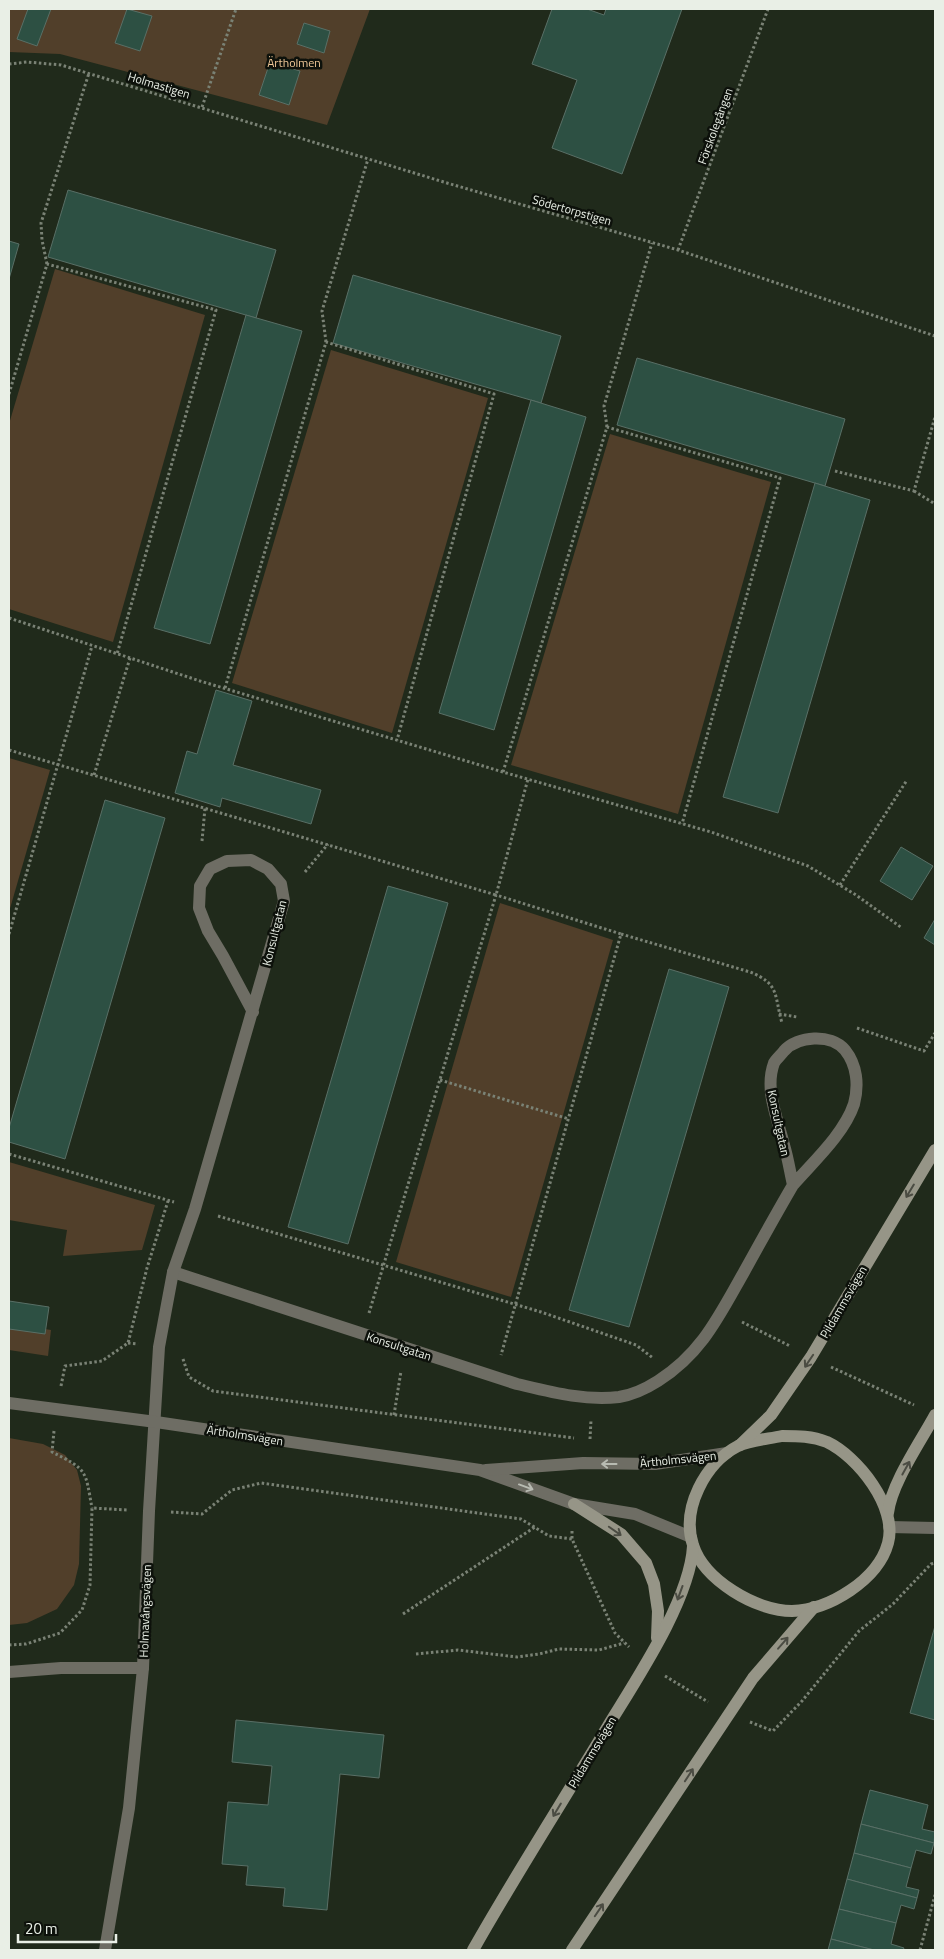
<svg xmlns="http://www.w3.org/2000/svg" width="944" height="1959" font-family="'Titillium Web',sans-serif">
<rect width="100%" height="100%" fill="#202a1b"/>
<g fill="#513f2a">
<path d="M9 9H370L327 125 60 54 9 52Z"/>
<path d="M55 269 205 315 113 642 9 609V424Z"/>
<path d="M331 350 488 398 392 733 232 683Z"/>
<path d="M610 434 771 482 678 814 511 765Z"/>
<path d="M9 758 50 770 9 912Z"/>
<path d="M500 903 613 940 511 1297 396 1262Z"/>
<path d="M9 1162 155 1205 142 1250 63 1256 67 1230 9 1220Z"/>
<path d="M9 1323 51 1330 48 1356 9 1350Z"/>
<path d="M9 1438 43 1444 65 1455 77 1470 81 1486 79 1564 74 1585 57 1609 27 1623 9 1625Z"/>
</g>
<g fill="#2d5043" stroke="#596f66">
<path d="M28 9H51L37 46 17 39Z"/>
<path d="M127 9 152 16 140 51 115 43Z"/>
<path d="M552 9H587L604 15 606 9H682L622 174 552 148 577 80 532 64Z"/>
<path d="M304 23 330 31 324 53 297 44Z"/>
<path d="M270 62 300 71 289 105 259 95Z"/>
<path d="M68 190 276 250 256 318 48 257Z"/>
<path d="M9 241 19 244 9 279Z"/>
<path d="M353 275 561 336 541 403 333 343Z"/>
<path d="M246 315 302 331 210 644 154 628Z"/>
<path d="M637 358 845 419 825 486 617 425Z"/>
<path d="M531 400 586 417 494 730 439 713Z"/>
<path d="M815 483 870 500 778 813 723 797Z"/>
<path d="M216 690 252 701 233 765 321 790 311 824 222 798 220 807 175 793 187 751 197 754Z"/>
<path d="M105 800 165 818 65 1159 9 1142V1128Z"/>
<path d="M901 847 933 866 912 900 880 881Z"/>
<path d="M388 886 448 903 348 1244 288 1227Z"/>
<path d="M935 919V945L924 938Z"/>
<path d="M669 969 729 987 629 1327 569 1310Z"/>
<path d="M9 1301 49 1307 45 1334 9 1329Z"/>
<path d="M935 1626V1720L910 1713Z"/>
<path d="M236 1720 384 1735 379 1778 340 1774 327 1910 283 1906 285 1888 246 1885 248 1866 222 1864 228 1802 268 1805 272 1766 232 1762Z"/>
<path d="M870 1790 928 1805 922 1829 935 1832 934 1843 861 1824Z"/>
<path d="M861 1824 934 1843 931 1854 916 1850 911 1868 854 1853Z"/>
<path d="M854 1853 911 1868 906 1887 919 1890 917 1898 847 1879Z"/>
<path d="M847 1879 917 1898 914 1909 901 1905 896 1923 839 1909Z"/>
<path d="M839 1909 896 1923 891 1944 904 1948 903 1950H874L831 1939Z"/>
<path d="M831 1939 874 1950H828Z"/>
</g>
<g fill="none" stroke-linecap="round" stroke-linejoin="round">
<g stroke="#7a8275" stroke-width="3" stroke-dasharray="2.5 2.5" stroke-linecap="butt">
<path d="M9 64 27 62 61 65 447 183 678 250 935 336"/>
<path d="M202 107 236 9"/>
<path d="M678 250 768 9"/>
<path d="M47 264 42 240 41 223 89 73"/>
<path d="M326 342 322 311 368 159"/>
<path d="M9 394 47 264 216 310 117 654"/>
<path d="M607 427 604 406 652 243"/>
<path d="M835 471 914 491 935 417"/>
<path d="M914 491 935 504"/>
<path d="M9 618 200 681 503 772 711 832 808 866 856 895 902 928"/>
<path d="M225 688 326 342 494 394 397 740"/>
<path d="M9 750 496 895 528 779"/>
<path d="M503 772 607 427 780 478 682 824"/>
<path d="M94 775 130 658"/>
<path d="M202 841 205 808"/>
<path d="M305 872 328 844"/>
<path d="M840 885 907 780"/>
<path d="M9 934 92 646"/>
<path d="M621 934 750 972C780 984 774 995 782 1023"/>
<path d="M779 1014 797 1017"/>
<path d="M857 1028 924 1051 935 1033"/>
<path d="M440 1080 569 1119"/>
<path d="M9 1154 174 1202"/>
<path d="M218 1216 541 1312 636 1345 653 1358"/>
<path d="M369 1313 496 895 621 934 501 1355"/>
<path d="M742 1322 790 1346"/>
<path d="M128 1343 138 1344"/>
<path d="M183 1359 189 1377 213 1391 574 1438"/>
<path d="M831 1367 914 1405"/>
<path d="M61 1386 65 1366 102 1361 128 1343 147 1268 168 1201"/>
<path d="M394 1415 401 1371"/>
<path d="M54 1431 52 1452C88 1470 85 1470 92 1508"/>
<path d="M590 1439 591 1420"/>
<path d="M171 1512 202 1514 232 1490 261 1483 521 1519 549 1536 572 1539"/>
<path d="M572 1531V1539L615 1633 629 1647"/>
<path d="M403 1614 535 1527"/>
<path d="M9 1645 26 1644 60 1633 82 1610 90 1585 92 1508 127 1510"/>
<path d="M416 1654 458 1650 517 1657 539 1654 559 1649 599 1650 624 1643"/>
<path d="M665 1676 708 1702"/>
<path d="M750 1722 773 1731 802 1701 859 1631 893 1604 931 1564 935 1563"/>
<path d="M920 1950 935 1895"/>
</g>
<path stroke="#6e6d64" stroke-width="12" d="M9 1672 61 1668H143"/>
<g stroke="#6e6d64" stroke-width="12">
<path d="M173 1272 517 1384C551 1392 584 1401 619 1397 632 1395 647 1388 658 1381 702 1353 719 1316 744 1272 760 1243 776 1214 793 1185 790 1172 788 1158 784 1145 778 1119 764 1090 774 1063 776 1059 781 1055 784 1051 797 1036 831 1033 845 1050 857 1065 859 1085 854 1104 844 1134 813 1162 793 1185"/>
<path d="M889 1527 935 1528"/>
<path d="M105 1950 129 1808 143 1668 149 1511 159 1347 173 1272 195 1209 284 901 281 884 268 869 251 860 227 861 210 869 200 886 199 908 208 931 223 956 253 1012"/>
</g>
<g stroke="#6e6d64" stroke-width="12">
<path d="M9 1403 156 1422 480 1470 574 1504 635 1514 691 1537"/>
<path d="M486 1470 583 1463 655 1464 727 1453"/>
</g>
<g stroke="#969587" stroke-width="12">
<path d="M782 1436C798 1436 812 1436 827 1442 857 1456 898 1507 888 1543 878 1580 829 1610 792 1611 756 1611 704 1580 693 1545 681 1509 705 1463 738 1446 751 1440 768 1439 782 1436Z"/>
<path d="M740 1445 771 1415 811 1357 935 1150"/>
<path d="M574 1504 621 1534 646 1563 654 1584 658 1611 657 1638"/>
<path d="M888 1513C891 1484 921 1441 935 1415"/>
<path d="M473 1950C516 1874 563 1801 608 1726 636 1680 690 1600 693 1546"/>
<path d="M572 1950 753 1678 814 1607"/>
</g>
</g>
<defs><path id="oneway-shaft" d="M-6 0H5M1.5-3L5.5 0L1.5 3" fill="none" stroke-width="1.6" stroke-linecap="round" stroke-linejoin="round" transform="scale(1.25)"/></defs>
<g stroke="#4b4c43">
<use href="#oneway-shaft" transform="translate(910 1191) rotate(121)"/>
<use href="#oneway-shaft" transform="translate(809 1361) rotate(124)"/>
<use href="#oneway-shaft" transform="translate(906 1468) rotate(-61)"/>
<use href="#oneway-shaft" transform="translate(615 1531) rotate(35)"/>
<use href="#oneway-shaft" transform="translate(680 1593) rotate(110)"/>
<use href="#oneway-shaft" transform="translate(783 1643) rotate(-49)"/>
<use href="#oneway-shaft" transform="translate(689 1775) rotate(-57)"/>
<use href="#oneway-shaft" transform="translate(557 1810) rotate(121)"/>
<use href="#oneway-shaft" transform="translate(599 1910) rotate(-56)"/>
</g>
<g stroke="#b8bbb2">
<use href="#oneway-shaft" transform="translate(609 1464) rotate(-180)"/>
<use href="#oneway-shaft" transform="translate(526 1487) rotate(20)"/>
</g>
<g text-anchor="middle" dominant-baseline="central" stroke-width="5" stroke-linejoin="round" paint-order="stroke">
<g font-size="12" fill="#f0c898" stroke="#0d110b">
<text x="294" y="62">Ärtholmen</text>
</g>
<g font-size="12" fill="#e9efe6" stroke="#0d110b">
<text transform="translate(159 85) rotate(17)">Holmastigen</text>
<text transform="translate(715 126) rotate(-70)">Förskolegången</text>
<text transform="translate(572 210) rotate(16)">Södertorpstigen</text>
<text transform="translate(274 933) rotate(-76)">Konsultgatan</text>
<text transform="translate(779 1123) rotate(78)">Konsultgatan</text>
<text transform="translate(843 1302) rotate(-60)">Pildammsvägen</text>
<text transform="translate(399 1346) rotate(18)">Konsultgatan</text>
<text transform="translate(245 1435) rotate(9)">Ärtholmsvägen</text>
<text transform="translate(678 1459) rotate(-6)">Ärtholmsvägen</text>
<text transform="translate(145 1611) rotate(-88)">Holmavångsvägen</text>
<text transform="translate(592 1752) rotate(-59)">Pildammsvägen</text>
</g>
</g>
<rect width="944" height="1959" fill="none" stroke="#e9efe6" stroke-width="20"/>
<path d="M18 1934v8h98v-8" fill="none" stroke="#e9efe6" stroke-width="2.5"/>
<text x="25" y="1934" font-size="15" fill="#e9efe6" stroke="#0d110b" stroke-width="4" paint-order="stroke">20 m</text>
</svg>
